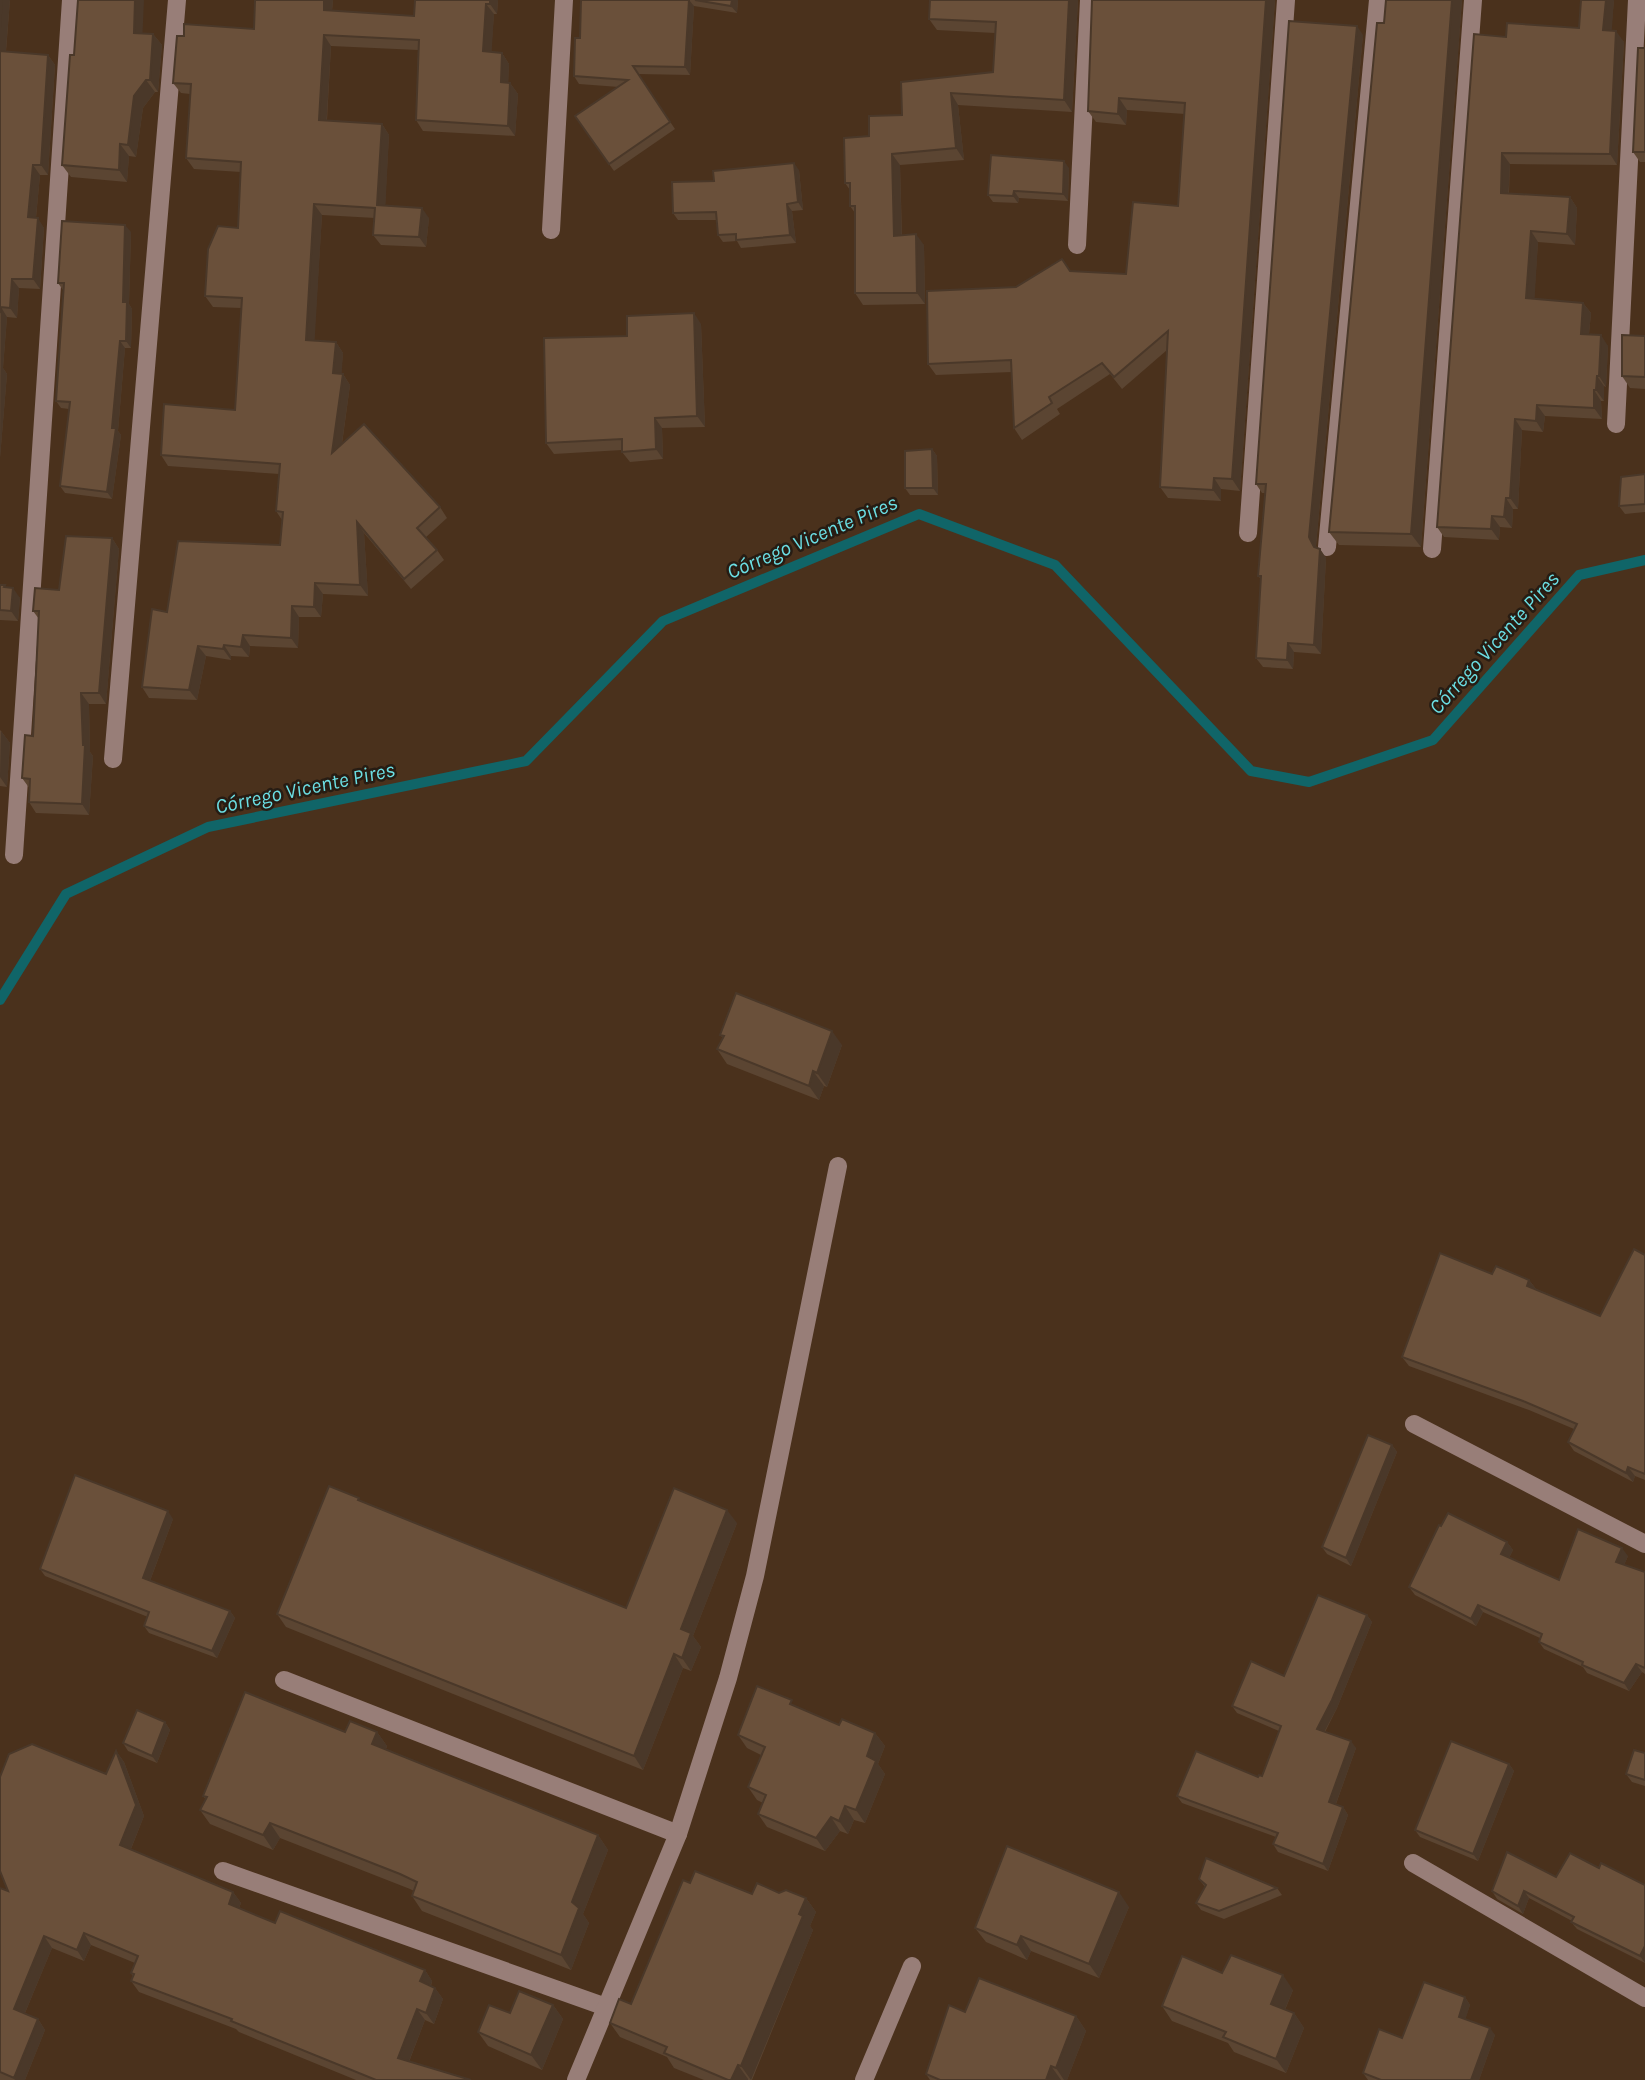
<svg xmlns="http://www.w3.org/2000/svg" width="1645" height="2080" font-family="Karla,sans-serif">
<rect width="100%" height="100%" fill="#4a311c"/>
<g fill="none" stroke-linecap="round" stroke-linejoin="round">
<path stroke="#106568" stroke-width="10" d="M0 1000 66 894 208 827 526 761 663 621 919 514 1055 565 1251 771 1309 782 1433 740 1579 575 1645 560"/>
<g stroke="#987e78" stroke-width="18">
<path d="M551 230 564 0"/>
<path d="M1077 245 1089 0"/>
<path d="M1616 424 1637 0"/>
<path d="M1248 533 1286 0"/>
<path d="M1327 547 1378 0"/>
<path d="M1432 549 1473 0"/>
<path d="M113 759 177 0"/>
<path d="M14 855 71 0"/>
<path d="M1414 1424 1645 1544"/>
<path d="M284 1680 678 1834"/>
<path d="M1413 1863 1645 1998"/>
<path d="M223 1871 606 2007"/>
<path d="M576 2080 678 1834 728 1678 755 1576 838 1166"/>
<path d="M864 2080 912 1966"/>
</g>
</g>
<g fill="#5b4532">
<path d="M0 0H10L6 52 48 55 55 65 48 175H40L36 218 44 228 40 289 19 288 17 318 7 317 3 368 7 374 0 458Z"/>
<path d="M255 0H333L332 11 414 16 415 0H498L497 14H494L491 52 502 53 509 64 508 83H510L518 94 515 136 423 131 416 120 418 50 331 46 327 120 382 124 389 135 385 205 429 218 426 247 381 245 373 235 375 218 322 215 314 341 336 342 343 353 341 374H343L350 385 342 444 440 507 447 518 425 538 437 550 444 560 411 589 364 533 368 596 323 594 321 617H299L298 648 250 646 249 657 231 656V660L206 656 197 700 149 698 142 687 167 612 280 545 282 520 276 511 279 474 168 466 161 455 235 410 241 308 213 307 205 296 238 228 241 172 194 169 186 158 190 94 181 93 173 83 184 36 254 29Z"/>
<path d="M581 0H738L737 13 694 6 690 75 638 74 675 129 614 171 575 116 619 87 579 84 574 76 580 38Z"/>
<path d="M930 0H1078L1072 112 958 105 964 160 900 165 902 235 924 245 925 304 863 305 855 293V213L850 206V190L845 183 869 136 902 115 993 72 995 33 937 30 929 19Z"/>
<path d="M1092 0H1275L1240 491 1221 489V501L1168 498 1160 487 1167 350 1122 389 1110 374 1057 409 1060 414 1022 440 1014 428 1012 372 936 375 928 364 1016 287 1070 271 1126 274 1178 206 1185 114 1127 110 1126 125 1096 122 1088 111Z"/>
<path d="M1386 0H1462L1421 547 1339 545 1329 532 1384 23Z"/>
<path d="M1614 0 1611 31 1624 42 1617 165 1510 164 1509 193 1570 197 1577 208 1575 245 1538 242 1534 299 1583 303 1591 313 1589 334 1608 346 1606 387 1604 386V401H1601L1602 419 1545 416 1543 432 1522 430 1518 509H1513L1512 528 1500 527 1499 540 1444 537 1437 527 1506 37 1579 28Z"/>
<path d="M142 33 153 34 162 45 158 92H155L143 108 136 157 129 156 127 182 71 177 62 165Z"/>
<path d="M1363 35 1316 546 1317 548 1320 549 1326 558 1321 654 1294 652 1293 669 1263 667 1256 658 1261 579 1258 576 1265 493H1262L1256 484Z"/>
<path d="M1645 48V162H1640L1633 152Z"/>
<path d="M1069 168 1068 201 1019 198 1018 203 993 202 988 195Z"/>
<path d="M799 170 803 210 792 211 796 243 741 248 737 241 723 242 718 235 717 220H678L673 213 714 181Z"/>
<path d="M131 232 129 304 132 309 131 348H125L118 431 121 435 112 499 65 493 60 486 69 409 61 408 56 401 63 290 58 283Z"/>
<path d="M701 324 705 427 662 428 663 459 630 462 622 452V450L554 454 546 443 627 336Z"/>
<path d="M1645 336V389L1630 388 1622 376Z"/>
<path d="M932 449 937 456 938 495H910L905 488Z"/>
<path d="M1645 474V512L1625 514 1619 506Z"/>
<path d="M112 538 119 549 106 704H89L90 752 93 756 89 815 36 813 29 802 30 789 22 778 33 736 39 619 33 611 59 590Z"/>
<path d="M0 585 6 587 20 598 18 621 0 620Z"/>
<path d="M0 730 1 731 10 743 7 787 0 786Z"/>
<path d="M720 1035 842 1045 827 1087 824 1086 819 1100 727 1064 717 1049 723 1038Z"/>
<path d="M1645 1255V1480L1635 1476 1633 1482 1574 1451 1568 1442 1574 1429 1529 1410 1409 1366 1402 1357 1492 1274 1529 1280 1536 1289 1600 1316Z"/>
<path d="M1392 1445 1397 1452 1351 1566 1327 1554 1322 1547Z"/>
<path d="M362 1502 626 1608 737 1523 693 1636 701 1647 691 1671 683 1668 643 1770 286 1627 277 1614Z"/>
<path d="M173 1519 150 1581 230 1611 235 1618 217 1658 149 1633 144 1626 148 1617 45 1576 40 1569Z"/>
<path d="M1441 1526 1507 1542 1513 1550 1509 1558 1559 1580 1628 1556 1624 1565 1645 1572V1674L1642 1672 1629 1691 1587 1673 1583 1667 1544 1649 1539 1642 1540 1638 1483 1612 1476 1626 1415 1595 1409 1587Z"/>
<path d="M1367 1615 1372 1622 1337 1708 1325 1732 1356 1748 1336 1804 1343 1807 1348 1815 1328 1871 1278 1852 1273 1844 1276 1837 1182 1803 1177 1796 1262 1776 1279 1731 1237 1713 1232 1706 1284 1676Z"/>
<path d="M796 1707 839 1725 875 1733 885 1746 878 1764 885 1774 865 1823 854 1820 848 1834 840 1831 825 1851 767 1827 758 1814 763 1803 757 1800 748 1787 761 1755 747 1748 738 1735Z"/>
<path d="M165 1722 170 1730 157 1763 128 1751 123 1743Z"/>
<path d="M345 1732H377L387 1746 386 1749 598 1835 608 1850 583 1914 589 1923 571 1970 422 1911 412 1896 414 1891 410 1889 280 1838 273 1850 210 1824 200 1810 206 1800 203 1796Z"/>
<path d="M116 1751 124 1762 144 1816 131 1849 233 1892 241 1903 239 1908 275 1923 425 1970 432 1981 431 1986 435 1988 443 1999 434 2024 425 2020 409 2062 471 2080H356L239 2032 236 2029 139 1992 131 1981 133 1977 131 1973 135 1963 91 1945 84 1961 52 1948 25 2013 38 2019 45 2030 25 2080H0V1888L8 1891 106 1774Z"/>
<path d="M1645 1753V1786L1632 1782 1626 1774Z"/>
<path d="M1509 1764 1514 1771 1478 1861 1420 1837 1415 1830Z"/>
<path d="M1599 1868 1645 1885V1963L1577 1929 1571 1922 1572 1921 1529 1898 1523 1914 1497 1899 1492 1891Z"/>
<path d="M1199 1879 1277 1888 1282 1895 1224 1919 1201 1910 1196 1903 1205 1887Z"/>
<path d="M779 1893 806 1898 816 1912 810 1926 813 1930 752 2080H704L674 2068 667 2057 620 2037 610 2023 752 1894Z"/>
<path d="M1129 1907 1099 1978 1031 1951 1027 1960 986 1942 975 1928Z"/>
<path d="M1222 1973 1293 1990 1285 2010 1294 2013 1304 2028 1286 2073 1234 2052 1228 2043 1172 2021 1162 2006Z"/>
<path d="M1465 1997 1470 2005 1465 2019 1495 2035 1479 2080H1368L1363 2073 1402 2038Z"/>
<path d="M553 2005 563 2019 542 2070 488 2046 478 2032 510 2013Z"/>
<path d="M965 2012 1076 2016 1086 2031 1067 2080H930L926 2074Z"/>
</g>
<g fill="#4a3829">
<path d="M2 0H10L5 61 0 54V28Z"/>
<path d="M135 0H144L142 45 134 33Z"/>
<path d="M324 0H333L331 21 324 10Z"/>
<path d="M490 0H498L497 14 490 4Z"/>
<path d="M689 0 694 6 690 75 685 67Z"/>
<path d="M732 0H738L737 13 731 6Z"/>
<path d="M1069 0H1078L1072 112 1064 100Z"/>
<path d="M1266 0H1275L1240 491 1232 479Z"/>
<path d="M1452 0H1462L1421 547 1411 534Z"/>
<path d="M1606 0H1614L1611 41 1603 30Z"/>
<path d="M486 4 494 14 491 62 483 51Z"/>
<path d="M1357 26 1363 35 1316 546 1319 554 1320 549 1326 558 1321 654 1314 645V547L1309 537Z"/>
<path d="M1616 31 1624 42 1617 165 1610 154Z"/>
<path d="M153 34 162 45 158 92 150 80Z"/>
<path d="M324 35 331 46 326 130 319 120Z"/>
<path d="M502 53 509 64 508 93 501 82Z"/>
<path d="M48 55 55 65 48 175 41 165Z"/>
<path d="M146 80 155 92 143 108 136 157 128 145 134 96Z"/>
<path d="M510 83 518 94 515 136 508 126Z"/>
<path d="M951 93 958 105 964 160 956 148Z"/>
<path d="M1119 98 1127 110 1126 125 1118 114Z"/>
<path d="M382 124 389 135 385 215 377 205Z"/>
<path d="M120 144 129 156 127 182 119 170Z"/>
<path d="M1502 153 1510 164 1508 203 1501 193Z"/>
<path d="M892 154 900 165 902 247 894 236Z"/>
<path d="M1064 161 1069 168 1068 201 1063 194Z"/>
<path d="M794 163 799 170 803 210 798 202Z"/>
<path d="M33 165 40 175 35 227 28 217Z"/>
<path d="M1014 191 1019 198 1018 203 1013 196Z"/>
<path d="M1570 197 1577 208 1575 245 1567 234Z"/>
<path d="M314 204 322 215 314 351 306 340Z"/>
<path d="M787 204 792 211 796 243 790 235Z"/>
<path d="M422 208 429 218 426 247 419 237Z"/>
<path d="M38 218 44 228 40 289 33 279Z"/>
<path d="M125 225 131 232 129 304 132 309 131 348 126 341 123 302Z"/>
<path d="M1531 231 1538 242 1534 309 1526 298Z"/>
<path d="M916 234 924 245 925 304 917 293Z"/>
<path d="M12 279 19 288 17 318 10 308Z"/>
<path d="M1583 303 1591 313 1588 344 1581 334Z"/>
<path d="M1 307 7 317 3 368 7 374 0 458Z"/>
<path d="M694 313 701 324 705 427 697 416Z"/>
<path d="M1601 335 1608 346 1606 387 1599 376Z"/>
<path d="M120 341 125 348 118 431 121 435 112 499 107 492Z"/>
<path d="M336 342 343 353 341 384 333 373Z"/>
<path d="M343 374 350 385 339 464 332 453Z"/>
<path d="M1597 376 1604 386V401L1596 390Z"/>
<path d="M1594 390 1601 401 1602 419 1594 408Z"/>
<path d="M1537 405 1545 416 1543 432 1536 421Z"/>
<path d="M655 418 662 428 663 459 656 449Z"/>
<path d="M1515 419 1522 430 1518 509 1510 498Z"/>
<path d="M932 449 937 456 938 495 933 488Z"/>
<path d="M1214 478 1221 489V501L1213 490Z"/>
<path d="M1506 498 1513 509 1512 528 1504 517Z"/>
<path d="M1492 516 1500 527 1499 540 1491 529Z"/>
<path d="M357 522 364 533 368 596 360 585Z"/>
<path d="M112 538 119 549 106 704 99 693Z"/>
<path d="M315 583 323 594 321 617 314 607Z"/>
<path d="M13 588 20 598 18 621 11 611Z"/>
<path d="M292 606 299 617 298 648 291 638Z"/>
<path d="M243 635 250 646 249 657 241 647Z"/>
<path d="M1288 643 1294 652 1293 669 1287 660Z"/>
<path d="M224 645 231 656V660L223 649Z"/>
<path d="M198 646 206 656 197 700 189 690Z"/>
<path d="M81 693 89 704 90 752 93 756 89 815 82 804 83 745Z"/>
<path d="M1 731 10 743 7 787 0 777Z"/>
<path d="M832 1031 842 1045 827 1087 817 1073Z"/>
<path d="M813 1071 824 1086 819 1100 809 1086Z"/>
<path d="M1529 1280 1536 1289 1533 1295 1527 1286Z"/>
<path d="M1392 1445 1397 1452 1351 1566 1346 1558Z"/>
<path d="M1628 1467 1635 1476 1633 1482 1626 1473Z"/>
<path d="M727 1510 737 1523 693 1636 701 1647 691 1671 682 1658 681 1629Z"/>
<path d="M168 1511 173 1519 148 1586 143 1578Z"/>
<path d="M1507 1542 1513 1550 1507 1562 1501 1554Z"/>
<path d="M1622 1548 1628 1556 1622 1570 1616 1562Z"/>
<path d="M1478 1605 1483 1612 1476 1626 1471 1619Z"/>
<path d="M230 1611 235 1618 217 1658 212 1651Z"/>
<path d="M1367 1615 1372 1622 1337 1708 1322 1736 1317 1729Z"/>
<path d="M674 1654 683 1668 643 1770 634 1756Z"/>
<path d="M1636 1664 1642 1672 1629 1691 1624 1683Z"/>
<path d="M165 1722 170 1730 157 1763 152 1756Z"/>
<path d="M377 1732 387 1746 382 1758 372 1744Z"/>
<path d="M875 1733 885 1746 878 1764 885 1774 865 1823 856 1810 867 1756Z"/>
<path d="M1351 1741 1356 1748 1334 1809 1329 1802Z"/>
<path d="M116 1751 124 1762 144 1816 128 1856 120 1845Z"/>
<path d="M1509 1764 1514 1771 1478 1861 1473 1854Z"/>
<path d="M845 1806 854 1820 848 1834 839 1821Z"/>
<path d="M1343 1807 1348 1815 1328 1871 1323 1864Z"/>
<path d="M831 1817 840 1831 825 1851 816 1838Z"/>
<path d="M270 1823 280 1838 273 1850 263 1835Z"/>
<path d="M598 1835 608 1850 583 1914 589 1923 571 1970 561 1955 572 1902Z"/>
<path d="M1524 1891 1529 1898 1523 1914 1518 1906Z"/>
<path d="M233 1892 241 1903 236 1915 229 1904Z"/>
<path d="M1119 1892 1129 1907 1099 1978 1089 1964Z"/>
<path d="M806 1898 816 1912 810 1926 813 1930 751 2080 741 2066Z"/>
<path d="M84 1933 91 1945 84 1961 77 1950Z"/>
<path d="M44 1936 52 1948 22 2020 14 2009Z"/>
<path d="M1021 1936 1031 1951 1027 1960 1017 1945Z"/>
<path d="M1645 1946V1963L1640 1956Z"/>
<path d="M425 1970 432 1981 428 1992 420 1981Z"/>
<path d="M1283 1975 1293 1990 1281 2019 1271 2004Z"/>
<path d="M435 1988 443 1999 434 2024 426 2013Z"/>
<path d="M1465 1997 1470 2005 1464 2024 1459 2017Z"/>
<path d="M553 2005 563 2019 542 2070 531 2055Z"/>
<path d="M417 2009 425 2020 406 2069 398 2058Z"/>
<path d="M1294 2013 1304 2028 1286 2073 1276 2059Z"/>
<path d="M1076 2016 1086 2031 1067 2080H1064L1056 2068Z"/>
<path d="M38 2019 45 2030 25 2080H15L14 2078Z"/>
<path d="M1490 2028 1495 2035 1479 2080H1471Z"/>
<path d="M738 2065 748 2079V2080H731Z"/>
<path d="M1051 2066 1061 2080H1046Z"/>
</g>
<g fill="#6a503a" stroke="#4a3829" stroke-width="2">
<path d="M0 0H2L0 28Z"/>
<path d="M78 0H135L134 33 153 34 150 80H146L134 96 128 145 120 144 119 170 62 165 70 55H74Z"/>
<path d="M255 0H324V10L414 16 415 0H490V4H486L483 51 502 53 501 82 510 83 508 126 416 120 419 40 324 35 319 120 382 124 377 205 422 208 419 237 373 235 375 208 314 204 306 340 336 342 333 373 343 374 332 453 364 424 440 507 417 528 437 550 404 579 357 522 360 585 315 583 314 607 292 606 291 638 243 635 241 647 224 645 223 649 198 646 189 690 142 687 152 609 167 612 178 541 280 545 283 512 276 511 280 464 161 455 164 404 235 410 242 298 205 296 208 249 218 226 238 228 241 162 186 158 191 84 173 83 177 36H184V24L254 29Z"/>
<path d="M581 0H689L685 67 633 66 670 122 609 164 575 116 628 80 574 76 575 38H580Z"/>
<path d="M695 0H732L731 6Z"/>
<path d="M930 0H1069L1064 100 951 93 956 148 892 154 894 236 916 234 917 293H855V206H850V183H845L844 138 869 136V116L902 115 901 82 993 72 996 22 929 19Z"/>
<path d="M1092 0H1266L1232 479 1214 478 1213 490 1160 487 1168 331 1114 377 1102 363 1049 397 1052 403 1014 428 1011 360 928 364 927 291 1016 287 1062 259 1070 271 1126 274 1133 202 1178 206 1185 103 1119 98 1118 114 1088 111Z"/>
<path d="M1386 0H1452L1411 534 1329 532 1377 23H1384Z"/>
<path d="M1581 0H1606L1603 30 1616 31 1610 154 1502 153 1501 193 1570 197 1567 234 1531 231 1526 298 1583 303 1581 334 1601 335 1599 376H1597L1596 390H1594V408L1537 405 1536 421 1515 419 1510 498H1506L1504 517 1492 516 1491 529 1437 527 1474 34 1506 37 1507 23 1579 28Z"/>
<path d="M1289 21 1357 26 1309 537 1314 547 1320 549 1314 645 1288 643 1287 660 1256 658 1261 576H1258L1266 484H1256Z"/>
<path d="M1638 48H1645V152H1633Z"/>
<path d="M0 51 48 55 41 165H33L28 217 38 218 33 279H12L10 308 1 307 0 313Z"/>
<path d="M991 155 1064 161 1063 194 1014 191 1013 196 988 195Z"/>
<path d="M794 163 798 202 787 204 790 235 736 240V234L718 235 716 212 673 213 672 182 714 181 713 171Z"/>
<path d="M62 221 125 225 123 302H127L126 341H120L112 428H116L107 492 60 486 70 402 56 401 64 283H58Z"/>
<path d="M694 313 697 416 655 418 656 449 622 452V439L546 443 544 338 627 336V316Z"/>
<path d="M1622 335 1645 336V377L1622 376Z"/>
<path d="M932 449 933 488H905V451Z"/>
<path d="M1645 474V504L1619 506 1621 477Z"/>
<path d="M66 536 112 538 99 693H81L83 745H85L82 804 29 802 30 779 22 778 25 735 33 736 39 611H33L35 588 59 590Z"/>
<path d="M0 585H5L4 587 13 588 11 611 0 610Z"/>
<path d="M736 993 832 1031 817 1073 813 1071 809 1086 717 1049 724 1036 720 1035Z"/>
<path d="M1634 1249 1645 1255V1474L1628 1467 1626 1473 1568 1442 1577 1424 1523 1401 1402 1357 1440 1253 1492 1274 1496 1266 1529 1280 1527 1286 1600 1316Z"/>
<path d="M1368 1435 1392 1445 1346 1558 1322 1547Z"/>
<path d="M75 1475 168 1511 143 1578 230 1611 212 1651 144 1626 149 1612 40 1569Z"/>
<path d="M329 1486 359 1498 358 1500 626 1608 674 1488 727 1510 681 1629 691 1633 682 1658 674 1654 634 1756 277 1614Z"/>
<path d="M1448 1513 1507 1542 1501 1554 1559 1580 1578 1529 1622 1548 1616 1562 1645 1572V1668L1636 1664 1624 1683 1582 1665 1583 1662 1539 1642 1542 1634 1478 1605 1471 1619 1409 1587 1439 1525 1441 1526Z"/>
<path d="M1318 1595 1367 1615 1332 1700 1317 1729 1351 1741 1329 1802 1343 1807 1323 1864 1273 1844 1278 1833 1177 1796 1196 1751 1258 1777 1259 1775 1262 1776 1281 1726 1232 1706 1251 1661 1284 1676Z"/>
<path d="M757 1686 792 1700 790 1704 839 1725 842 1719 875 1733 867 1756 876 1761 856 1810 845 1806 839 1821 831 1817 816 1838 758 1814 766 1795 748 1787 765 1747 738 1735Z"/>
<path d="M245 1692 345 1732 350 1721 377 1732 372 1744 598 1835 572 1902 579 1908 561 1955 412 1896 417 1882 400 1874 270 1823 263 1835 200 1810 207 1797 203 1796Z"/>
<path d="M137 1710 165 1722 152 1756 123 1743Z"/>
<path d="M1451 1741 1509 1764 1473 1854 1415 1830Z"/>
<path d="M32 1744 106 1774 116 1751 136 1805 120 1845 233 1892 229 1904 275 1923 280 1911 425 1970 420 1981 435 1988 426 2013 417 2009 398 2058 471 2080H376L231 2021 232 2019 131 1981 134 1974 131 1973 138 1956 84 1933 77 1950 44 1936 14 2009 38 2019 14 2078 0 2072V1888L8 1891 0 1871V1777L9 1754Z"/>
<path d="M1634 1750 1645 1753V1780L1626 1774Z"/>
<path d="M1007 1846 1119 1892 1089 1964 1021 1936 1017 1945 975 1928Z"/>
<path d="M1507 1852 1556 1877 1570 1853 1599 1868 1601 1863 1645 1885V1946L1640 1956 1571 1922 1574 1917 1524 1891 1518 1906 1492 1891Z"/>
<path d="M1206 1858 1277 1888 1219 1911 1196 1903 1206 1885 1199 1879Z"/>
<path d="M695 1871 752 1894 757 1883 779 1893 786 1890 806 1898 799 1914 803 1916 741 2066 738 2065 731 2080H728L664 2053 667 2047 610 2023 619 1999 631 2004 683 1880 690 1883Z"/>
<path d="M1231 1955 1283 1975 1271 2004 1294 2013 1276 2059 1223 2037 1226 2032 1162 2006 1182 1956 1222 1973Z"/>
<path d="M979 1978 1076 2016 1056 2068 1051 2066 1046 2080H940L926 2074 949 2005 965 2012Z"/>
<path d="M1424 1982 1465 1997 1459 2017 1490 2028 1471 2080H1381L1363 2073 1379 2029 1402 2038Z"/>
<path d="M519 1991 553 2005 531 2055 478 2032 489 2005 510 2013Z"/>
</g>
<g text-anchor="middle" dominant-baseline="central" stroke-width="5" stroke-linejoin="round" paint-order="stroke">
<g font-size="21" font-style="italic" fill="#6bdee3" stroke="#271c13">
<text transform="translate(812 537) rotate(-23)">Córrego Vicente Pires</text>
<text transform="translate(1494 643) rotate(-48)">Córrego Vicente Pires</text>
<text transform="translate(305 788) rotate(-12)">Córrego Vicente Pires</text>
</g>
</g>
</svg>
